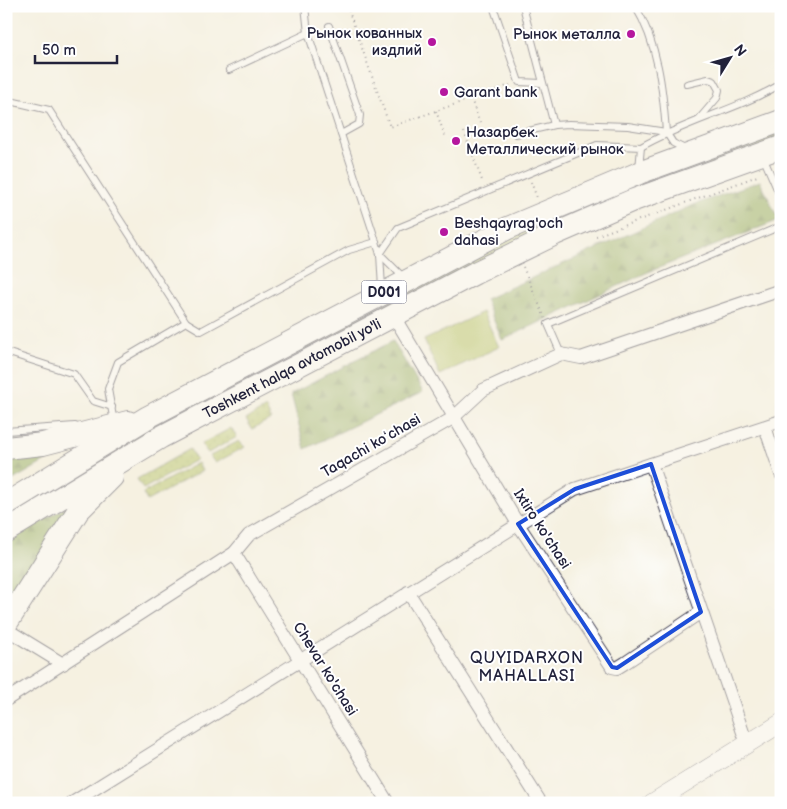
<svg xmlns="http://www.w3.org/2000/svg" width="787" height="809" font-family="'Balsamiq Sans',sans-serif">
<defs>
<pattern id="grass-dots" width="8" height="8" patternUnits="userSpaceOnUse" patternTransform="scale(1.25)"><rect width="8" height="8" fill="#b5c467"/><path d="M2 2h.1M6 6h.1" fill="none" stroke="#9ba85a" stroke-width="1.8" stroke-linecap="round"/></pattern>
<pattern id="forest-firs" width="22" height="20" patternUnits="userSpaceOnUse" patternTransform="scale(1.25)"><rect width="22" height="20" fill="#90aa5c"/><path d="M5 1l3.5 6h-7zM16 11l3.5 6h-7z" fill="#758a4d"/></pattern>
</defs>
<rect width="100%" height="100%" fill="#fff"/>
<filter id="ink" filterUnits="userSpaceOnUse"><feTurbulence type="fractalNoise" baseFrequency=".02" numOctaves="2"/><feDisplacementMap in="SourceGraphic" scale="10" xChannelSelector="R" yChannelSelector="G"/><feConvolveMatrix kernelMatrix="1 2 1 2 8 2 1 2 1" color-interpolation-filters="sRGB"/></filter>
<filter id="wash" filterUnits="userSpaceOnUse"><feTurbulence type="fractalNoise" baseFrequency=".0096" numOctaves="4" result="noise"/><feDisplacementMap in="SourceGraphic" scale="20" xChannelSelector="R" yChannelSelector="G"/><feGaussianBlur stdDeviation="1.12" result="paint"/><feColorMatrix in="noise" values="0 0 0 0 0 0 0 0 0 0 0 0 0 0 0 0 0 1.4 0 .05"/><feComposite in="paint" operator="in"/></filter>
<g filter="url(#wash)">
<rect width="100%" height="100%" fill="#f5f1e1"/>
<g fill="url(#grass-dots)" stroke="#6c7351">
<path d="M781 130V138L378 312 212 398 6 519V512L123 441 518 234 642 183Z"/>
<path d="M266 408 271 419 252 429 246 419Z"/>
<path d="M231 428 237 437 208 453 201 444Z"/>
<path d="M239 441 245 447 215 463 210 456Z"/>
<path d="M190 449 196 460 143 489 137 479Z"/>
<path d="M198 463 202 471 147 501 143 493Z"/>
</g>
<g fill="url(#forest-firs)" stroke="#59664c">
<path d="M760 181 779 220 646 273 502 340 485 299 693 205Z"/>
<path d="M393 341 423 392 305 449 291 394Z"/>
<path d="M58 453 56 455 6 484V456Z"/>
<path d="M79 499 6 609V543Z"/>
</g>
<path fill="#b5c467" stroke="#6c7351" d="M483 312 499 347 440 375 424 340Z"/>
</g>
<g filter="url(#ink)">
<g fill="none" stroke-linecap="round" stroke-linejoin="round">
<g stroke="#424154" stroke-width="8">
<g id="lane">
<path d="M305 6 308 33 380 254 382 288"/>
<path d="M493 6 519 82 542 83"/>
<path d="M523 6 554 125"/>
<path d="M635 6C658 43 663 90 666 132"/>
<path d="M329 26 360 115 359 124 341 134"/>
<path d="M229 70 308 33"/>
<path d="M687 84 708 79 714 81 719 90 717 98 699 119"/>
<path d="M6 100 49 110 186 322"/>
<path d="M516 134 554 125 569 124 628 126 666 132 673 143 685 149"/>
<path d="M641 147C686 121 737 110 781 84"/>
<path d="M763 157 781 198"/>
<path d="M380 254 398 228 597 145 641 147 639 169"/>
<path d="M380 254 404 278"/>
<path d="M6 352 74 374 93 401 112 407"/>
<path d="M561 354 548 324 781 226"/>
<path d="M113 417 108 389 118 362 186 322 201 331 349 250 376 242"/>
<path d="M6 431 75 426"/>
</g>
</g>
<g stroke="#424154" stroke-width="14">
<g id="street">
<path d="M393 315 518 524 612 667 617 668 625 663 701 612"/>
<path d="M765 427 781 474"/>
<path d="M651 464 747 744"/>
<path d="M234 553 388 803"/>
<path d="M408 592 541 803"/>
<path d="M6 629 63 664"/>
<path d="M6 700 234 553 249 535 453 418 483 390 561 354 581 358 781 290"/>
<path d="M72 803 575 489 781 421"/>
</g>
</g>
<g stroke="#424154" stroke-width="19">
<path id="secondary" d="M652 803 781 723"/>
</g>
<g stroke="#424154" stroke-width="24">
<g id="highway">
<path d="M6 448 43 444 128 422"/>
<path d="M6 504 148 417 508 228 639 173 781 121"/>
<path id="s1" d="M6 531 161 437 475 273 555 234 631 201 781 147"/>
<path d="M6 624 78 511 112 477"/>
</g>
</g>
<g stroke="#424154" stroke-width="2" stroke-dasharray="1 4" stroke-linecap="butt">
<path d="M347 6 390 127 510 85"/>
<path d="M471 99 481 126"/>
<path d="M436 111 446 139"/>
<path d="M464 132 483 183"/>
<path d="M531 182 537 198"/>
<path d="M596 236 760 175"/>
<path d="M523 267 545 318"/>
</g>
<use href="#lane" stroke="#fff" stroke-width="6"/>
<use href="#street" stroke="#fff" stroke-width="12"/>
<use href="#secondary" stroke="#fff" stroke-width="18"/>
<use href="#highway" stroke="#fff" stroke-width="22"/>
</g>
</g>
<path d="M0 0H787V809H0ZM651 464 701 612 617 668 612 667 518 524 575 489Z" fill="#f5f1e1" fill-opacity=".55" fill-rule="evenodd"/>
<path fill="none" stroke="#1d4ed8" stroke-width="4" stroke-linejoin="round" d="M651 464 701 612 617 668 612 667 518 524 575 489Z"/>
<g fill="#b5179e" stroke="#fff" stroke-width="2">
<circle cx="631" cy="34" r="5"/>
<circle cx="432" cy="42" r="5"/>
<circle cx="444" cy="92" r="5"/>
<circle cx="456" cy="141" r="5"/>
<circle cx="444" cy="232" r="5"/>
</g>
<g text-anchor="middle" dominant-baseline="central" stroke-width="4" stroke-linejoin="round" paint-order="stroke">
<rect fill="#fff" stroke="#646476" stroke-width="1" x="361.5" y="280.5" width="45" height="23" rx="4"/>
<g font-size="14" font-weight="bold" fill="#22223b">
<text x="384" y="292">D001</text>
</g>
<g font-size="15" fill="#22223b" stroke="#fff" text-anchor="start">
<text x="422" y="33" text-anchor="end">Рынок кованных<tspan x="422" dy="17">издлий</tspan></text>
<text x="621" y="34" text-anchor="end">Рынок металла</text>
<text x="454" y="92">Garant bank</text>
<text x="466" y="132">Назарбек.<tspan x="466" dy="17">Металлический рынок</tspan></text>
<text x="454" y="223">Beshqayrag'och<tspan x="454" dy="17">dahasi</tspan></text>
</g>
<g font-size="15" fill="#22223b" stroke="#fff">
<text stroke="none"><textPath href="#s1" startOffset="329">Toshkent halqa avtomobil yo'li</textPath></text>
<text transform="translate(371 446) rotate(-30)">Taqachi koʻchasi</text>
<text transform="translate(542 529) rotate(57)">Ixtiro ko'chasi</text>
<text transform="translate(325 669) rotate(58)">Chevar ko'chasi</text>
</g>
<g font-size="16" letter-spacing="1" fill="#22223b" stroke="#fff">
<text x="527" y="658">QUYIDARXON<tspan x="527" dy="18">MAHALLASI</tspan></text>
</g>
</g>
<rect width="787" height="809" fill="none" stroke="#fff" stroke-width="25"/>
<g transform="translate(730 58) rotate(53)" stroke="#ffffff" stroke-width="4" paint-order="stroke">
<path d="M0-4L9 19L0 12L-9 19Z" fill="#22223b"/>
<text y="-8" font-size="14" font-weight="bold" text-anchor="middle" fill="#22223b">N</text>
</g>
<path d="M35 55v8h82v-8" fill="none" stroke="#22223b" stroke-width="2.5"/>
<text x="42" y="55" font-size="15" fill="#22223b" stroke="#ffffff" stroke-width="4" paint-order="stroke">50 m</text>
</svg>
